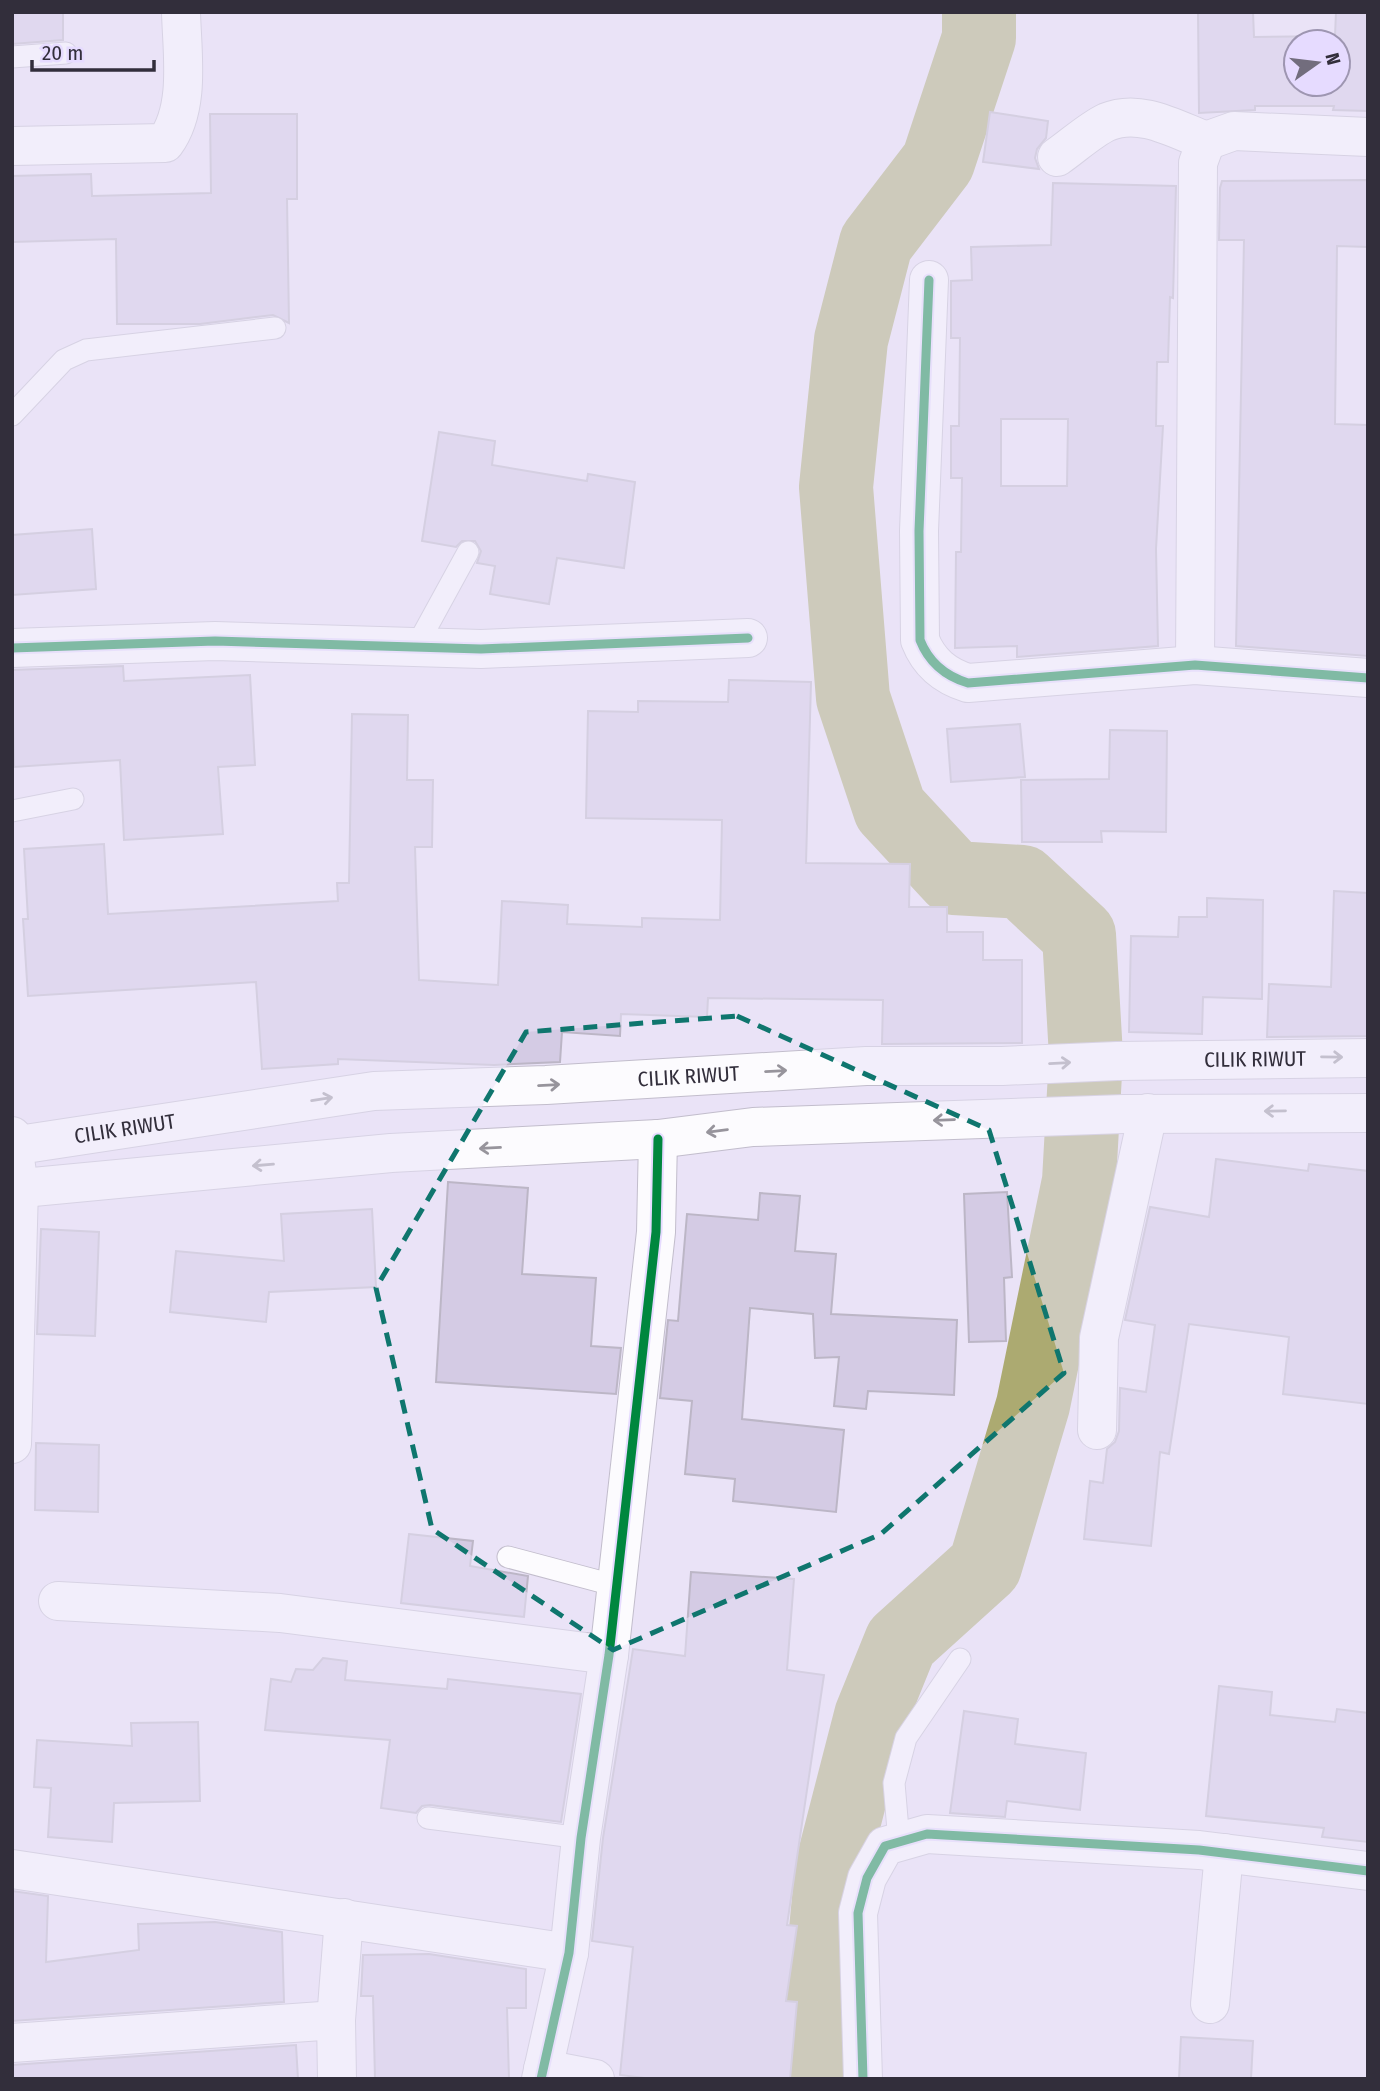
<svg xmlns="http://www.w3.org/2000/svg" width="1380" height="2091" font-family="'Fira Sans Condensed',sans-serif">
<rect width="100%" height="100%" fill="#eae3f7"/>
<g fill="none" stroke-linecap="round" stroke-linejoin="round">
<path stroke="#acaa71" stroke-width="74" d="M828 2079 818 2014 832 1867 871 1716 901 1642 985 1566 1033 1405 1079 1181 1086 1056 1079 935 1022 882 954 878 890 809 853 698 836 487 851 340 876 243 938 162 979 38V12"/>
</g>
<g fill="#d4cbe4" stroke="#bcb6c6" stroke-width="2" fill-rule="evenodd">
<path d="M12 12H63V40L12 44Z"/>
<path d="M1198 12H1253L1254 37 1335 36 1336 12H1368V111L1333 110 1334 106H1255V110L1199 113ZM1296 42H1338V84H1296Z"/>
<path d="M990 112 1048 121 1046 138 1037 149 1035 158 1039 169 983 162Z"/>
<path d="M210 114H297V199H287L289 323 273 315 200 324H117L116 239 12 242V176L91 174 92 196 211 193Z"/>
<path d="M1368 180V247L1337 246 1335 424 1368 425V656L1236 646 1244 240H1219L1220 188 1222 181Z"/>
<path d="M1053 183 1176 186 1173 298 1170 297 1168 362H1157L1156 426H1163L1156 549 1158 646 1017 657V646L955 648 956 552H961L962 478H951V426H959L960 338H951V281L972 280 971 247 1051 245ZM1001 419H1068L1067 486H1001Z"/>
<path d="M439 432 495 441 492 465 587 481 588 474 635 482 624 568 557 558 549 604 490 594 495 566 477 563 481 551 475 541H462L456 547 422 541Z"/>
<path d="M92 529 96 589 12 595V535Z"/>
<path d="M123 666 124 681 250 675 255 765 218 767 223 834 124 840 120 760 14 767 12 670Z"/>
<path d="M729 680 811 682 806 863 910 864 909 907H947V932H983V960H1022V1043L882 1044 883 1000 708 998 707 1017 621 1014 620 1036 562 1032 560 1062 494 1065 338 1059V1064L262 1069 256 982 28 996 23 919H28L24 849 104 844 108 914 338 901 337 883H349L352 714 408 715 407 780H433L432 847H415L419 980 498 985 502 901 568 905 567 924 642 927V918L720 920 722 820 586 818 588 711 638 712V701L728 702Z"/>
<path d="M1020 724 1025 777 951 782 947 729Z"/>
<path d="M1110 730 1167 731 1166 832 1101 831 1102 842H1022L1021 780 1109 779Z"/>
<path d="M1334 891 1368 893V1036L1267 1037 1269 984 1331 987Z"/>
<path d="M1207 898 1263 900 1262 999 1203 997 1202 1034 1129 1032 1131 936 1178 937 1179 917H1207Z"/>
<path d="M1216 1159 1308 1171 1309 1164 1368 1171V1404L1283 1394 1289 1337 1189 1324 1169 1454 1160 1452 1151 1546 1084 1539 1090 1481 1103 1483 1107 1449 1115 1442 1119 1431 1120 1388 1146 1392 1155 1325 1125 1320 1150 1207 1209 1217Z"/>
<path d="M448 1182 528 1188 522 1274 596 1278 591 1346 621 1348 616 1394 436 1382Z"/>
<path d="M1007 1192 1012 1277 1004 1278 1006 1341 969 1342 964 1194Z"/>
<path d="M760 1193 800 1196 795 1251 836 1254 831 1314 957 1320 954 1395 868 1391 866 1409 834 1406 839 1357 815 1358 813 1314 750 1308 742 1419 844 1430 836 1512 733 1501 735 1479 685 1474 692 1401 660 1398 668 1320 678 1321 687 1214 758 1220Z"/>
<path d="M372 1209 376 1287 269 1292 266 1322 170 1312 176 1251 284 1261 281 1214Z"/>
<path d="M41 1229 99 1232 95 1336 37 1334Z"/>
<path d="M36 1443 99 1445 98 1512 35 1510Z"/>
<path d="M409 1534 473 1541 470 1566 528 1576 524 1617 401 1603Z"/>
<path d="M691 1572 794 1579 787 1670 824 1675 787 1925 797 1926 786 2001 797 2002 790 2079H653L620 2075 633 1947 592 1941 603 1838 633 1649 685 1656Z"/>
<path d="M323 1658 347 1661 345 1680 447 1689 448 1679 581 1694 561 1822 430 1805 422 1806 416 1813 381 1808 390 1740 265 1730 271 1679 291 1682 296 1669 313 1670Z"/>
<path d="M1219 1686 1272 1692 1270 1715 1335 1722 1337 1709 1368 1713V1842L1322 1837 1324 1828 1206 1816Z"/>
<path d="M964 1711 1018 1719 1015 1744 1086 1753 1080 1810 1007 1801 1005 1817 950 1813Z"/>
<path d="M198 1722 200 1801 114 1803 112 1842 48 1837 51 1788 34 1787 37 1740 132 1746 131 1723Z"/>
<path d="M12 1891 48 1896 46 1962 139 1950 138 1924 215 1922 282 1932 284 2002 12 2021Z"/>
<path d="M429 1954 526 1969V2008H507L509 2079H375L373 1996H361L363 1955Z"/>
<path d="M1181 2037 1253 2041 1251 2079H1179Z"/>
<path d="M296 2045 298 2079H12V2065Z"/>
</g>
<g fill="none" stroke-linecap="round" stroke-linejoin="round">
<g stroke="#c2bdcc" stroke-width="23">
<g id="service">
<path d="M12 57 66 53"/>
<path d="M12 415 64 360 86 350 275 328"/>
<path d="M416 647 468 552"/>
<path d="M12 811 73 799"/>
<path d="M508 1557 617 1586"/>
<path d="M428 1818 581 1838"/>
<path d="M899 1842 894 1783 906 1738 960 1659"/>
</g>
</g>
<g stroke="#c2bdcc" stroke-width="40">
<g id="minor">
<path d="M1206 141 1234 131 1368 137"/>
<path d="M12 146 165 143C191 108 182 53 181 12"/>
<path d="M1057 157C1073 146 1090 130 1107 122 1140 108 1175 129 1206 141"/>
<path d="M929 280 919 531 920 640C929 663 945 676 968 683L1195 665 1368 678"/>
<path d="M12 648 215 641 481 649 748 638"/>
<path d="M1195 665 1198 163 1206 141"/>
<path d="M12 1136 19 1188 12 1444"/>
<path d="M1097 1430 1099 1338 1148 1113"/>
<path d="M58 1601 280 1613 609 1655"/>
<path d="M12 1869 569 1953"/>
<path d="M1210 2004 1224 1853"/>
<path d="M12 2043 336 2020"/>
<path d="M543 2069 595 2079"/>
<path d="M337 2079 336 2020 344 1918"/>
<path d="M541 2079 569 1953 581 1838 609 1655 656 1232 658 1139"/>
<path d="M863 2079 858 1913 867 1878 885 1846 927 1834 1199 1850 1368 1871"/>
</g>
</g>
<g stroke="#c2bdcc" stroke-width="40">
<g id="primary">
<path id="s1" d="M12 1146 374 1091 546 1085 866 1066H1002L1117 1061 1368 1058"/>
<path d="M12 1189 391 1153 658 1139 753 1127 1124 1114 1368 1113"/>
</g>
</g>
<use href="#service" stroke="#fcfbfe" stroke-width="21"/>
<use href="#minor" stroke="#fcfbfe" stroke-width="38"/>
<use href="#primary" stroke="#fcfbfe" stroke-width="38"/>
<g stroke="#e6dbff" stroke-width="13">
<g id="cycleway">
<path d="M929 280 919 531 920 640C929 663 945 676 968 683L1195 665 1368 678"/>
<path d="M12 648 215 641 481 649 748 638"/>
<path d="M541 2079 569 1953 581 1838 609 1655 656 1232 658 1139"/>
<path d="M863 2079 858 1913 867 1878 885 1846 927 1834 1199 1850 1368 1871"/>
</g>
</g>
<use href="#cycleway" stroke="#00873e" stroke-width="9"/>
</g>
<defs><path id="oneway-shaft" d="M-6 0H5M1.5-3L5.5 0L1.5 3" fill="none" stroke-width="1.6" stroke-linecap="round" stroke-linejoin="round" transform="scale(1.75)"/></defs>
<g stroke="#97949c">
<use href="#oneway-shaft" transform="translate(1332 1057) rotate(1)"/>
<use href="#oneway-shaft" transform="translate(1060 1063) rotate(-3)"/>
<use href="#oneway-shaft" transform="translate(776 1071) rotate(-3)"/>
<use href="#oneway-shaft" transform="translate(549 1085) rotate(-3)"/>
<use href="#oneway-shaft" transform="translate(322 1099) rotate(-9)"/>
<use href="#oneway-shaft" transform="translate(1275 1111) rotate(179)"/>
<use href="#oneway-shaft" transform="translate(944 1120) rotate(178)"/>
<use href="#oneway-shaft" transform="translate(717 1131) rotate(173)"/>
<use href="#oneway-shaft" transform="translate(490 1148) rotate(177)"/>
<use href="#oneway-shaft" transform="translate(263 1165) rotate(175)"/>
</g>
<path d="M0 0H1380V2091H0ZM737 1016 989 1130 1064 1373 881 1534 613 1650 432 1529 376 1288 526 1032Z" fill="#eae3f7" fill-opacity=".55" fill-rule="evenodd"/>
<path fill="none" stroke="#0f766e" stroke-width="5" stroke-dasharray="14 9" stroke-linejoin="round" d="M737 1016 989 1130 1064 1373 881 1534 613 1650 432 1529 376 1288 526 1032Z"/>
<g text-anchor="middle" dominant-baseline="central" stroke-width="5" stroke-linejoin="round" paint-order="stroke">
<g font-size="21" fill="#322e3b" stroke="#e6dbff">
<text stroke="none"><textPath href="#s1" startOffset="1248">CILIK RIWUT</textPath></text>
<text stroke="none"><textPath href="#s1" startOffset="681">CILIK RIWUT</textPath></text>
<text stroke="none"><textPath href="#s1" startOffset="114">CILIK RIWUT</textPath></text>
</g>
</g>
<rect width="1380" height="2091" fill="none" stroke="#322e3b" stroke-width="28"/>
<g transform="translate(1317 63) rotate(76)"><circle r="33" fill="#e6dbff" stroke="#9e96b1" stroke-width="2"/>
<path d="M0-5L12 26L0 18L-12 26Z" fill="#726d7d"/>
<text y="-10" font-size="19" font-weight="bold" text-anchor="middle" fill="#322e3b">N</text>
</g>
<path d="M32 60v10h122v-10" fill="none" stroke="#322e3b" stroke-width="3.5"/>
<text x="42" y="60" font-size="21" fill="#322e3b" stroke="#e6dbff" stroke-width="5" paint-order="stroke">20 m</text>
</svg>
